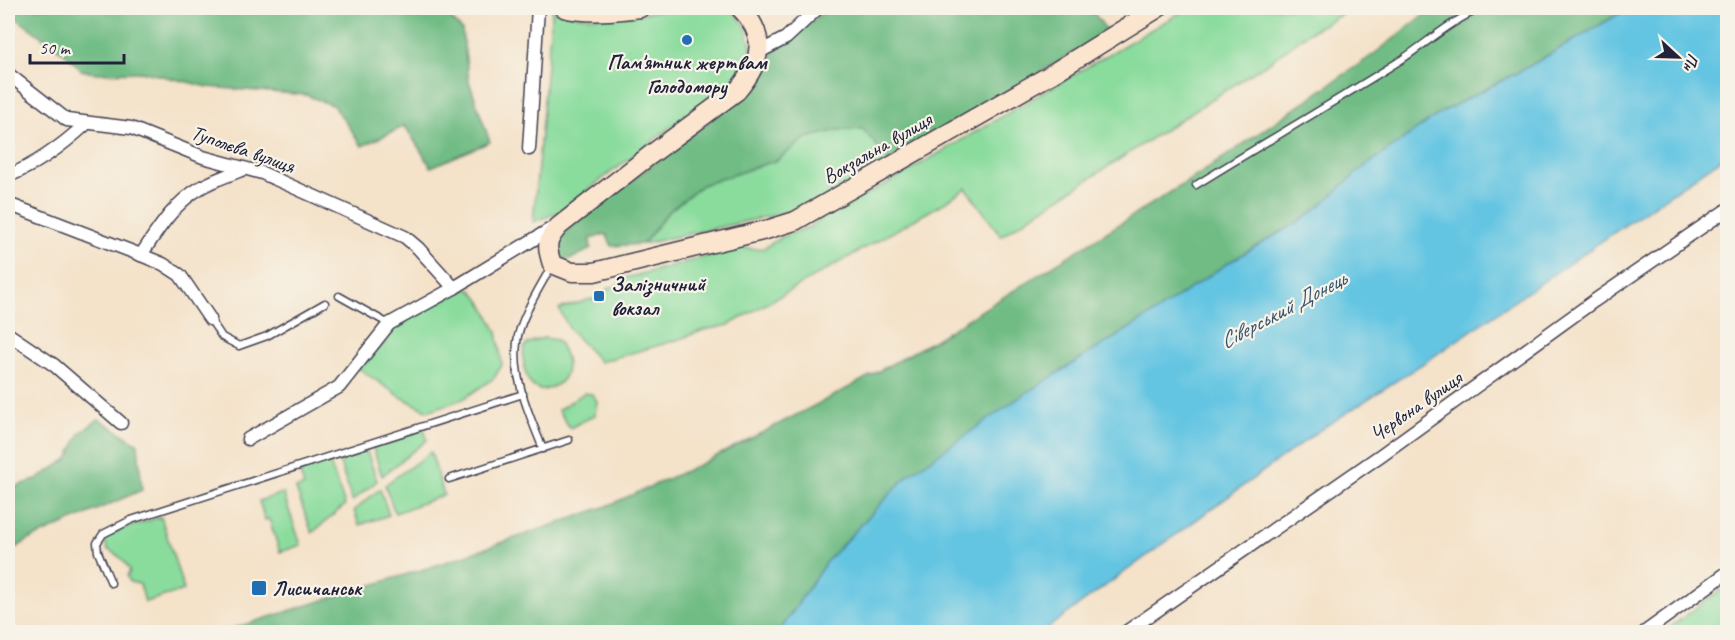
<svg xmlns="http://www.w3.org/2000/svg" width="1735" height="640" font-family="Caveat,sans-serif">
<rect width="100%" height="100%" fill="#f7f3e8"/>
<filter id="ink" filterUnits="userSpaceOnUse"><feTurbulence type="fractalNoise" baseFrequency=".0167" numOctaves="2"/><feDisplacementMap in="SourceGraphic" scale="12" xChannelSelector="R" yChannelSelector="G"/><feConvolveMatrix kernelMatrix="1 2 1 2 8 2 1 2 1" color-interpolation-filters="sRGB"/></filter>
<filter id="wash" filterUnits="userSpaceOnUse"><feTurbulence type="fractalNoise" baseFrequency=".008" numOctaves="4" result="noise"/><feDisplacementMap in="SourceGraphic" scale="24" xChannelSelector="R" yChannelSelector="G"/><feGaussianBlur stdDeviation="1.35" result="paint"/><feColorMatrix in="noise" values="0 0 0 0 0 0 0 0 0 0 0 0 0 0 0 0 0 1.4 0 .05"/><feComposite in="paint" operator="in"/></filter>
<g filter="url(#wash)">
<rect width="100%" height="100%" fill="#f4e2c9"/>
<g fill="#8adc9d" stroke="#567f6c" stroke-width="1.5">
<path d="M676 8 731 9 745 25 752 48 744 64 732 81 557 213 533 222 552 10C593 23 635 15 676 8Z"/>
<path d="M1188 8H1353L1308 33 1271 61 1001 236 966 188 942 204 729 325 704 330 677 340 600 362 570 330 559 309 591 299 599 301 608 288 616 286 626 278 742 247 753 249 764 248 782 237 811 226 826 215 888 183Z"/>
<path d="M863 129 890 162 826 197 793 211 643 244 668 212 702 185 777 160 806 138 838 130Z"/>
<path d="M464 289 472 290 484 306 497 332 502 365 494 378 463 399 428 411 401 397 358 368 386 342 392 326Z"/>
<path d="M544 338 557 340C572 361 572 384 543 390 538 389 533 388 530 383 525 376 520 353 526 345 530 341 539 340 544 338Z"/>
<path d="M584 393 592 394 597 401 595 415 570 428 558 410Z"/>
<path d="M424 428 427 440 382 476 372 445Z"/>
<path d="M366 449 377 481 352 501 338 457Z"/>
<path d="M431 452 444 495 395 513 385 485Z"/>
<path d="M329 461 345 505 312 533 296 489 304 486 299 471Z"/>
<path d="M380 489 389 515 359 525 354 510Z"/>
<path d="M283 493 301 545 280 552 269 519 265 520 259 501Z"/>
<path d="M161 517 184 590 145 602 140 584 130 582 127 576 130 571C124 559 118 555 107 549L104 538 122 529Z"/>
<path d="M1727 586V632H1663Z"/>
</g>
<g fill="#6fbc84" stroke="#486f60" stroke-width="1.5">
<path d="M8 8H441L462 30 469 81 490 142 431 167 405 126 362 146 334 106 306 95 208 87 145 72 96 73 81 70 69 57 8 12Z"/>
<path d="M828 8H1090L1108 32 890 162 863 129 838 130 806 138 777 160 702 185 668 212 643 244 612 246 606 234 590 239 591 249 571 259H563C556 252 555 247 558 237L746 93 758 81 771 54Z"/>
<path d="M1433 8H1629L1528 67 1442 112 1360 170 1319 207 1303 219 1228 263 1154 313 1029 391 907 476 826 562 779 632H221L443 563 607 506 701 464 839 393 933 341 1201 173 1374 54Z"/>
<path d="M99 419 138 444 142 490 28 540 8 553V489L35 480 68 459 80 433Z"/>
</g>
<path fill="#64c5e2" stroke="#43748e" stroke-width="1.5" d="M1629 8H1727V155L1430 359 1320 430 1042 632H779L826 562 907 476 1029 391 1154 313 1228 263 1303 219 1319 207 1360 170 1442 112 1528 67Z"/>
</g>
<g filter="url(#ink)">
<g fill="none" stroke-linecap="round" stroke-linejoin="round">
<g stroke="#423f50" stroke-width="9">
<g id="service">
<path d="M1196 185C1264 143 1333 103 1401 60 1428 42 1452 20 1482 8"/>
<path d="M339 296 389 324"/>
<path d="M210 319 222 337 239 346 267 336 325 303"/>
<path d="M543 449C530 416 512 378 517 342 519 320 540 287 551 267"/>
<path d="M449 479 569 440"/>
<path d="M111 583 98 552 97 543 103 534 131 520 523 394"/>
</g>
</g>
<g stroke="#423f50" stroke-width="15">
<g id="minor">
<path d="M759 52 786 38 818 8"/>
<path d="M8 74 67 120 131 128 203 157 262 173 405 237 418 248 454 288"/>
<path d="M529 149 538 8"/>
<path d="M8 176C38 164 63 145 87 123"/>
<path d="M8 204 141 255"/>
<path d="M210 319 180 275 163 264 141 255C157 231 174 203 200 188 211 181 231 174 244 169"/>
<path d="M8 334 54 365 121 423"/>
<path d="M248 439 339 387 389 324 454 288 554 227"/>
<path d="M1126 632 1381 455 1594 301 1728 209"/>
<path d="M1645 632 1728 572"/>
</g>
</g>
<g stroke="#423f50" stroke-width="21">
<g id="secondary">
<path d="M564 8C587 14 616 11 640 8"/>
<path d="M740 8C768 36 762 62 737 91L649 156 559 226C546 241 546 246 552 264L572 272H594L766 230 795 221 1050 75 1158 8"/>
</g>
</g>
<use href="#service" stroke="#fff" stroke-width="6"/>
<use href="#minor" stroke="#fff" stroke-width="12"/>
<use href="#secondary" stroke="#fce5cf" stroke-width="18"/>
</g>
</g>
<g fill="#1f6fb2" stroke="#f7f3e8" stroke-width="2">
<circle cx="687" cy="40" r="6"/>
<rect x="593" y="290" width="12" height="12" rx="3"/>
<rect x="251" y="580" width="16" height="16" rx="3"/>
</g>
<g text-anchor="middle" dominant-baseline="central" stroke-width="4.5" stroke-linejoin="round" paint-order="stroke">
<g font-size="21" font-weight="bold" fill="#22223b" stroke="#f7f3e8" text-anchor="start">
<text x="687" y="62" text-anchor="middle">Пам'ятник жертвам<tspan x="687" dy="24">Голодомору</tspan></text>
<text x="611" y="284">Залізничний<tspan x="611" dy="24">вокзал</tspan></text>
<text x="272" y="588">Лисичанськ</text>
</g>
<g font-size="21" fill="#22223b" stroke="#f7f3e8">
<text transform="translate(877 148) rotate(-30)">Вокзальна вулиця</text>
<text transform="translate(243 149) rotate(19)">Туполєва вулиця</text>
<text transform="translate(1416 406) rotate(-35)">Червона вулиця</text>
</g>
<g font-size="22" font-style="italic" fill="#36536d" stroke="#f7f3e8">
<text transform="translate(1283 310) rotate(-28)">Сіверський Донець</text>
</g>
</g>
<rect width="1735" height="640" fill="none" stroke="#f7f3e8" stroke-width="30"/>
<g transform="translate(1678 57) rotate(112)" stroke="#f7f3e8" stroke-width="4.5" paint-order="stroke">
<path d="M0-4.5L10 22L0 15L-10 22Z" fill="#22223b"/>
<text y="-9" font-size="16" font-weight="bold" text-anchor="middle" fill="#22223b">Пн</text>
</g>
<path d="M30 54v9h94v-9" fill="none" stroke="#22223b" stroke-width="3"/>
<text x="39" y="54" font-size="18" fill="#22223b" stroke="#f7f3e8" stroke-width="4.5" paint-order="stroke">50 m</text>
</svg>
